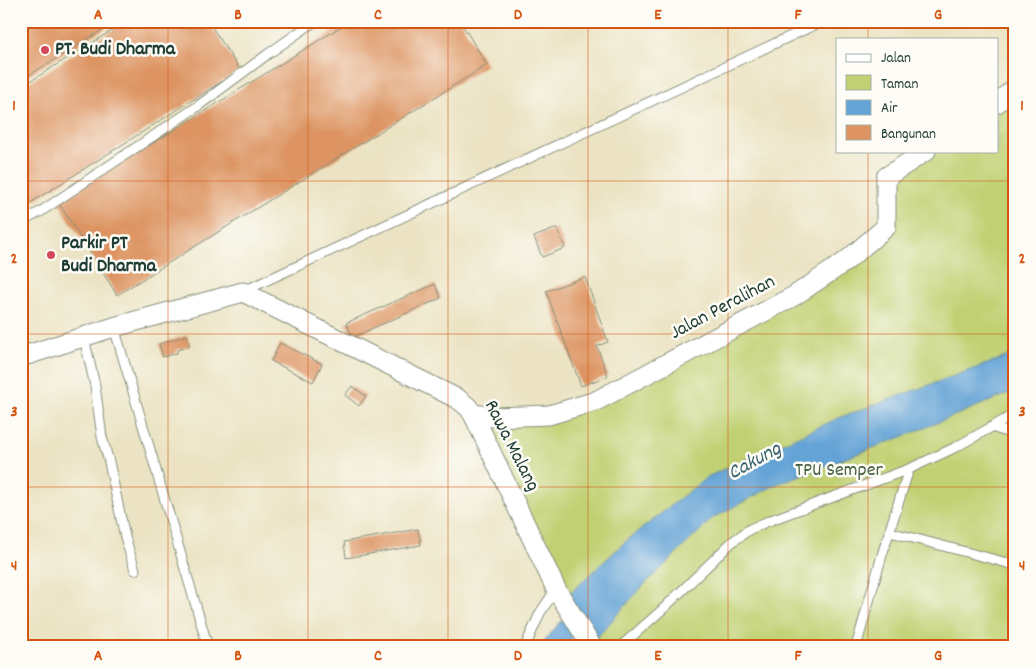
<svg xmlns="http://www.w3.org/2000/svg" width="1036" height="668" font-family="Dekko,sans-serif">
<rect width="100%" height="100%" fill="#fdfcf7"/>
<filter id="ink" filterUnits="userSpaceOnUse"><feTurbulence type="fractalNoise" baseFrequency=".02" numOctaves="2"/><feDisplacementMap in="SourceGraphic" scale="10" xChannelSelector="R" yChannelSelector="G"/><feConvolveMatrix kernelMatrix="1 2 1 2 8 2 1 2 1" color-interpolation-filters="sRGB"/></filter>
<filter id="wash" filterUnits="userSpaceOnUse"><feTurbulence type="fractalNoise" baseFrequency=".0096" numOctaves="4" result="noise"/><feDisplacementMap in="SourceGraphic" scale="20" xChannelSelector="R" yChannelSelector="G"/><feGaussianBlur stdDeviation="1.12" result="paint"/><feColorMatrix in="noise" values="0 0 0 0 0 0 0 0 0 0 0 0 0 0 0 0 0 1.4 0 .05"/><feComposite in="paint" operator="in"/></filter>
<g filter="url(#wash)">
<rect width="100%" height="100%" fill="#ebe3c3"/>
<path fill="#c1d072" stroke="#708653" d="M1015 88V647H592L473 414 549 415 794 296 886 227V177L926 151H997V103Z"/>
<g fill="#63a3d6" stroke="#417085">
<path d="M1015 350V391L907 435 777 484 713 518 641 588 591 644 563 600 625 542 707 477 841 417 1006 357Z"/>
<path d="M571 619 583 635 573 636 566 647H540L560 622Z"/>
</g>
<g id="blocks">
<g fill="#dd9462">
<path d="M21 21H117L21 80Z"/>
<path d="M127 21H208L240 70 24 207 21 203V87Z"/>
<path d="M350 21H460L487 65 117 295 58 202Z"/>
<path d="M557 228 565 248 542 257 534 237Z"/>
<path d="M585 277 608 342 597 346 608 376 581 386 546 291Z"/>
<path d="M435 284 441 298 353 337 346 323Z"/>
<path d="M187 335 190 346 177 350V353L163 357 159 344Z"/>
<path d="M280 343 322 364 313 382 271 361Z"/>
<path d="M352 386 366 396 359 406 345 395Z"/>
<path d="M418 529 421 545 346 558 344 542Z"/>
</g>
</g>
</g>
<g filter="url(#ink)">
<use href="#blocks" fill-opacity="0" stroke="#85907c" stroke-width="1"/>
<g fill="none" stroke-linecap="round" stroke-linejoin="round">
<g stroke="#85907c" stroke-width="11">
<g id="lane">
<path d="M21 222 40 212 198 106 268 54 315 21"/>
<path d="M244 291 823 21"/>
<path d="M114 327 208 647"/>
<path d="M84 337 95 386 102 437 109 462 125 537 135 570"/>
<path d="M992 427 1015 435"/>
<path d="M890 532 1015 565"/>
<path d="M525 647 540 613 556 589"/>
<path d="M620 647 663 609 732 542 750 529 771 520 909 469 954 448 1015 414"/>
<path d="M856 647 882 555 909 469"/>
</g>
</g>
<g stroke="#85907c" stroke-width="21">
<g id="street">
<path d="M997 103 1015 88"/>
<path d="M21 357 114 327 243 292 458 399 468 407 473 414 556 589 592 647"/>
<path d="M473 414 493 417 549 415 596 401 794 296 845 262 886 227V177L926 151"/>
</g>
</g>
<use href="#lane" stroke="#fff" stroke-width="9"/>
<use href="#street" stroke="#fff" stroke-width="19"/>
</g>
</g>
<path fill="none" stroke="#d45610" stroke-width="1" stroke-opacity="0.55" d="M168 21V647M308 21V647M448 21V647M588 21V647M728 21V647M868 21V39M868 151V647M21 181H1015M21 334H1015M21 487H1015"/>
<g fill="#d1495b" stroke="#fdfcf7" stroke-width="2">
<circle cx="45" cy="50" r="5"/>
<circle cx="51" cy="255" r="5"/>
</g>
<g text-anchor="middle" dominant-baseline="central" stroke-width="5" stroke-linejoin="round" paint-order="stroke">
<g font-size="20" font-weight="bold" fill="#1f3d34" stroke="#fdfcf7" text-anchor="start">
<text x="55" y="50">PT. Budi Dharma</text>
<text x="61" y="244">Parkir PT<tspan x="61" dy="23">Budi Dharma</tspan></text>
</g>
<g font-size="20" fill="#1f3d34" stroke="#fdfcf7">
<text transform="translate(723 308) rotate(-28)">Jalan Peralihan</text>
<text transform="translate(511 446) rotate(63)">Rawa Malang</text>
</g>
<g font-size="20" fill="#486244" stroke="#fdfcf7">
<text x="839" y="471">TPU Semper</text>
</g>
<g font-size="21" font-style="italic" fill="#37616d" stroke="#fdfcf7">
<text transform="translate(755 462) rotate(-29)">Cakung</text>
</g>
</g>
<rect width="1036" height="668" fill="none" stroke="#fdfcf7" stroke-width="55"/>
<rect x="836" y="38" width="162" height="115" fill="#fdfcf7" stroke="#a4b0a9"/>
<rect x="846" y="54" width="25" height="8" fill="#ffffff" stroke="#a4b0a9"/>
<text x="881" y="62" font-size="15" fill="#1f3d34">Jalan</text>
<rect x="846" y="75" width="25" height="15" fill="#c1d072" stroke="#a4b0a9"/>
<text x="881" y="88" font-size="15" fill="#1f3d34">Taman</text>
<rect x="846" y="100" width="25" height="15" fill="#63a3d6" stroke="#a4b0a9"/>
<text x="881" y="112" font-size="15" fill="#1f3d34">Air</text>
<rect x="846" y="125" width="25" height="15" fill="#dd9462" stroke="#a4b0a9"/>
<text x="881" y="138" font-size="15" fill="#1f3d34">Bangunan</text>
<rect x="28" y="28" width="980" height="612" fill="none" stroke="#d45610" stroke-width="2"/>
<g font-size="16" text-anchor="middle" font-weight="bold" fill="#d45610">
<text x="98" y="19">A</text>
<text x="238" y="19">B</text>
<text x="378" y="19">C</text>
<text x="518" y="19">D</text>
<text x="658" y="19">E</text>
<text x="798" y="19">F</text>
<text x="938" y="19">G</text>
<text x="14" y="110">1</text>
<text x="1022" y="110">1</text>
<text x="14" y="263">2</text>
<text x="1022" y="263">2</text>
<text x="14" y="416">3</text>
<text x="1022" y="416">3</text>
<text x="14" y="570">4</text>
<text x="1022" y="570">4</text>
<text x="98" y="660">A</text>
<text x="238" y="660">B</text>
<text x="378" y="660">C</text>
<text x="518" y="660">D</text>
<text x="658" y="660">E</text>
<text x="798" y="660">F</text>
<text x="938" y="660">G</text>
</g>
</svg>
